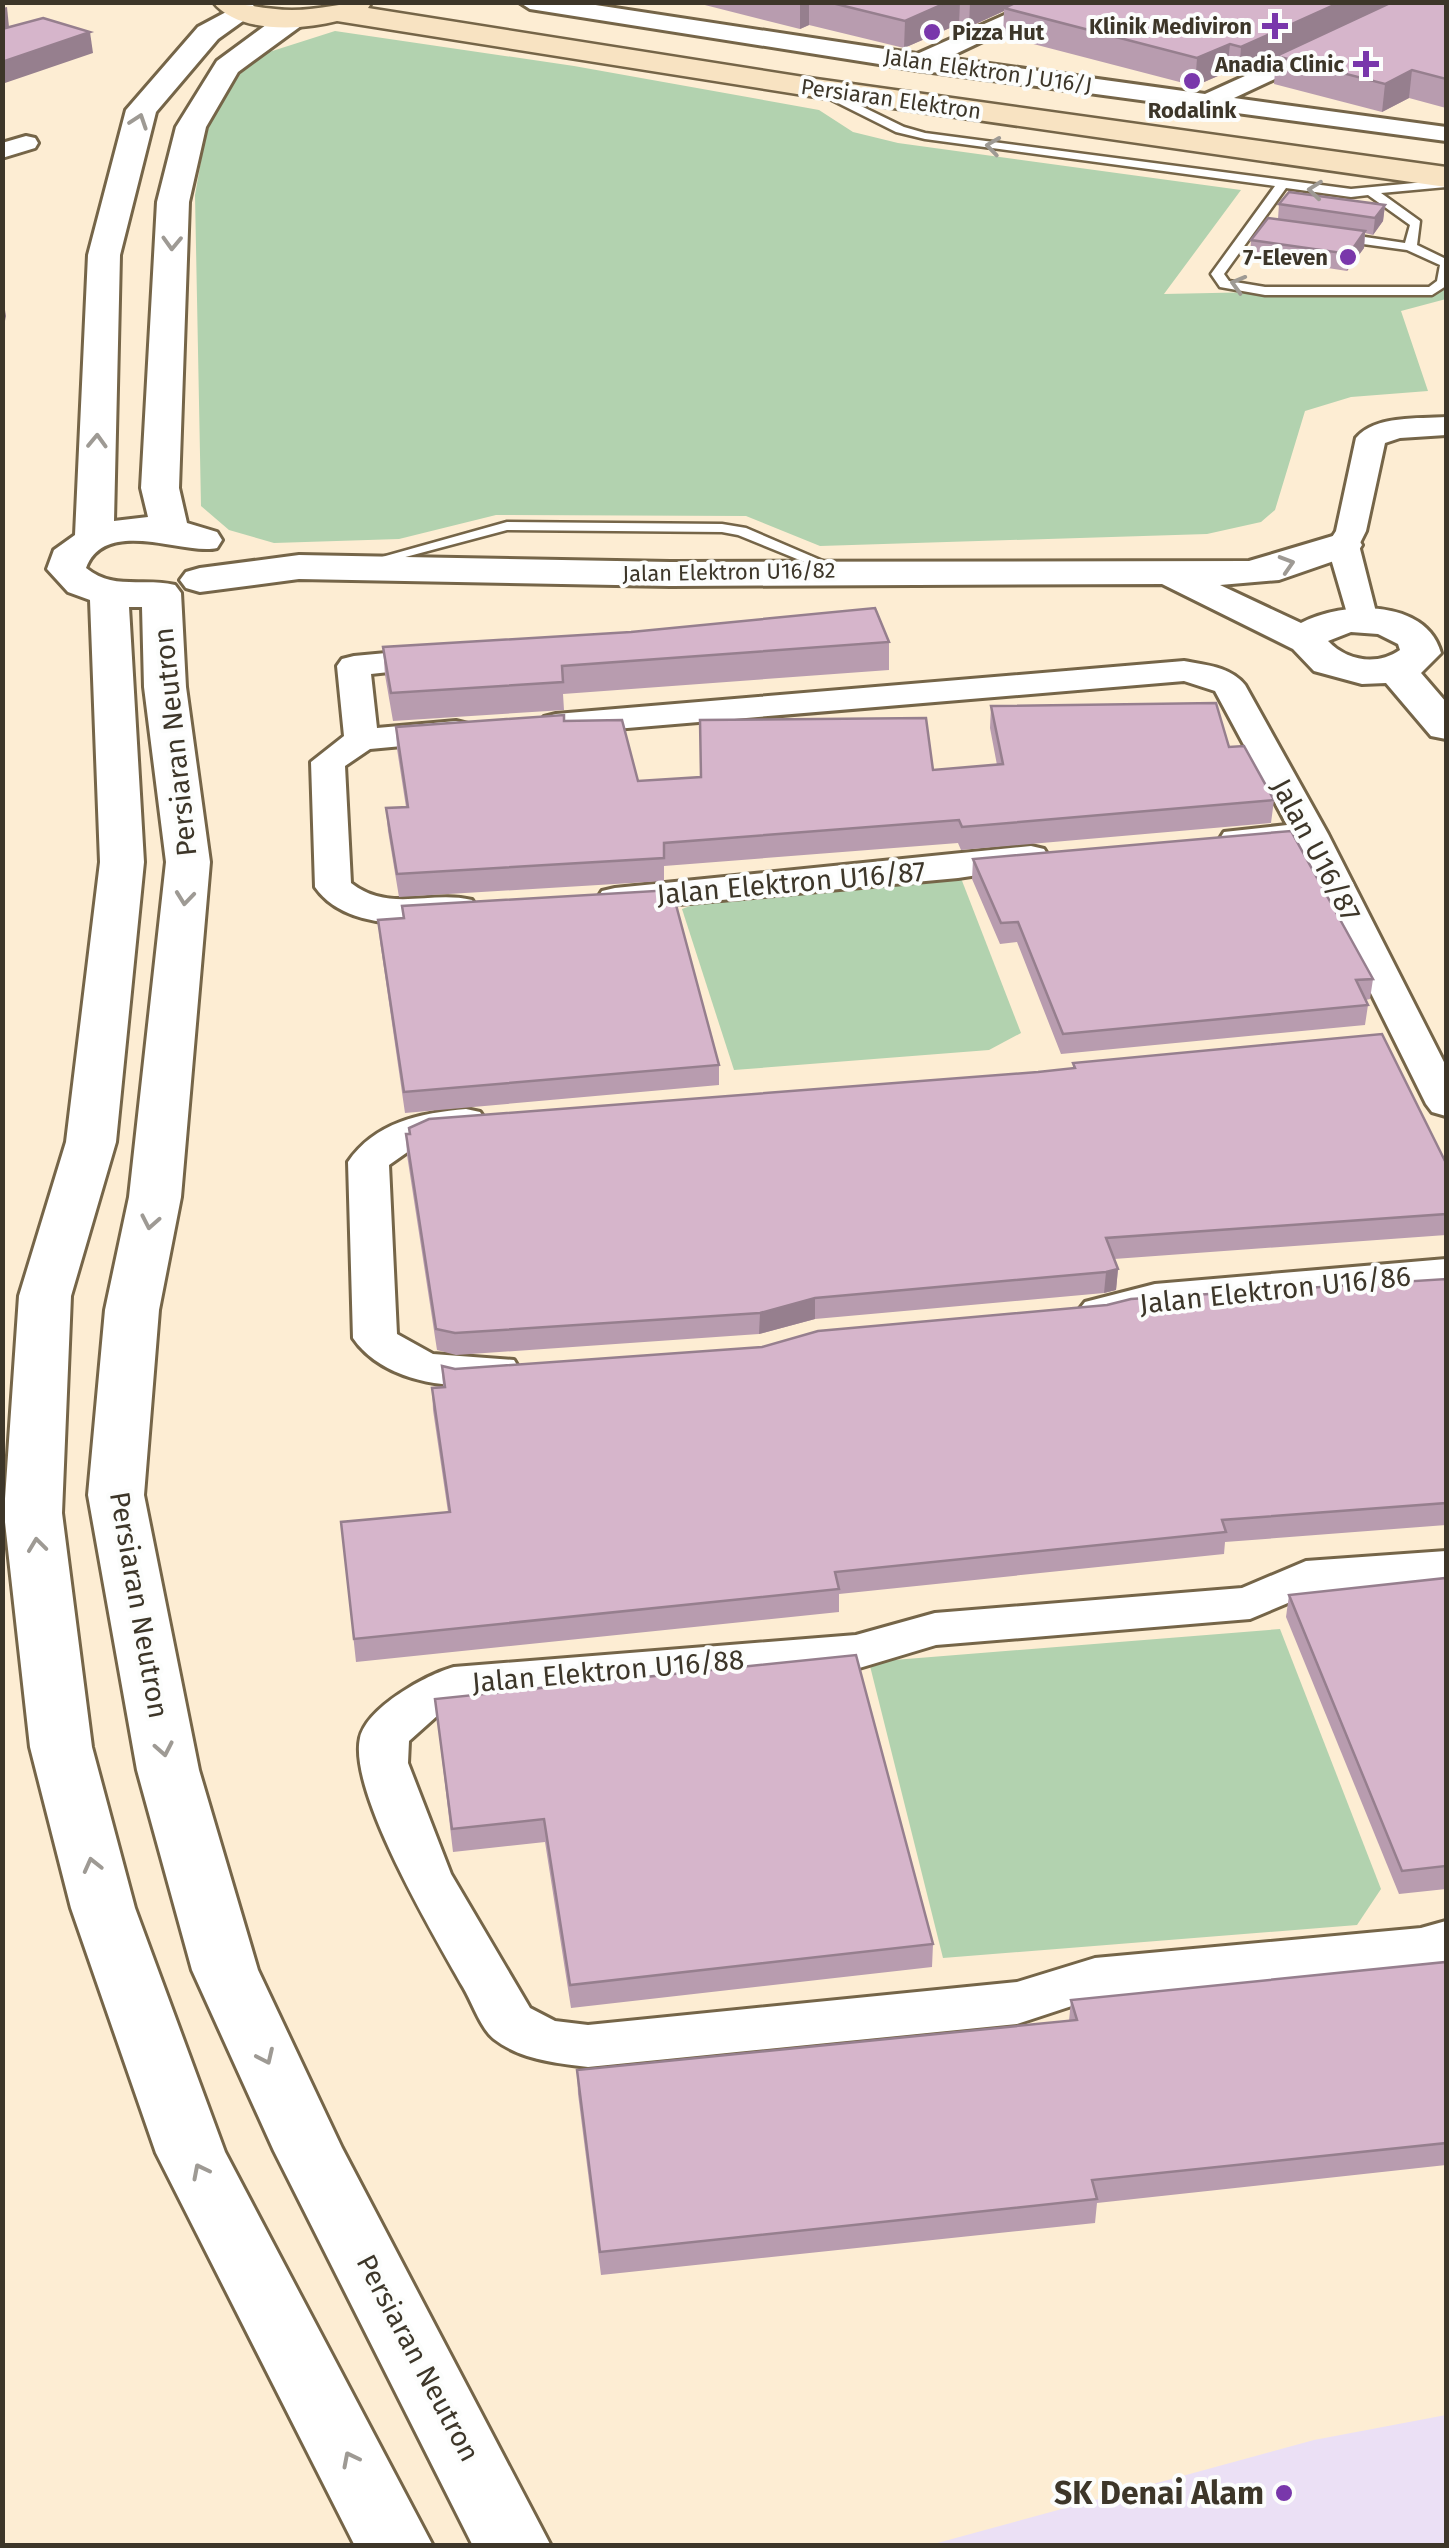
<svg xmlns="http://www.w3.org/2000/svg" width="1449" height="2548" font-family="'Fira Sans',sans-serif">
<rect width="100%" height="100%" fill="#fdedd3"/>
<path fill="#ebe0f5" d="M1446 2415V2545H930L1314 2440Z"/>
<g fill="#b2d2af">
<path d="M335 31 574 66 819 110 853 132 898 143 1241 190 1164 294 1446 288V299L1401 311 1428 391 1351 397 1305 411 1275 510 1261 522 1207 534 820 546 746 516 496 515 399 539 274 543 229 530 201 506 195 195 208 121 240 74 266 53Z"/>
<path d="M959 873 1021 1033 989 1050 734 1070 682 909 709 899Z"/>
<path d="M1280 1629 1381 1889 1357 1925 943 1958 869 1662Z"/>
</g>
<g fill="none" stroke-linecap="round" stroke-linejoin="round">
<g stroke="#756548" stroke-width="5">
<g id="service">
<path d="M812 86H820L904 127 925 133 1351 189 1446 180V187L1381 193 1420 221 1417 245 1446 259V286L1432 295H1265L1220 287 1211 274 1275 186 925 139 896 132 812 90ZM1286 188 1351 197 1368 195 1410 225 1405 243 1338 233 1334 234V240L1407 250 1440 265 1437 281 1429 287H1265L1229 281 1224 274Z"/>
<path d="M507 522 722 524 746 528 846 571 844 574H834L738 535 722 532 507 530 364 568 357 564Z"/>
</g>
</g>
<g stroke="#756548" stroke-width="6">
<g id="minor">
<path d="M519 2H576L917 54 1034 2H1065L947 58 1205 94 1408 2H1439L1234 98 1446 127V141L917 70 530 9Z"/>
<path d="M26 136 35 138 38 143 35 148 2 158V143Z"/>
<path d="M1446 417V435L1400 438 1385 443 1366 531 1359 545 1378 620 1373 627H1351L1327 545 1336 531 1356 438C1375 415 1419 419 1446 417Z"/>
<path d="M440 648 452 651 456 658 452 665 371 674 377 728 456 721 468 724 473 731 468 738 456 741 370 749 345 766 351 883C389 913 430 890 472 900L477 908 472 916C426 927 346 932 315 887L311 762 344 736 337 666 342 659 354 656Z"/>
<path d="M1184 661C1206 665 1231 667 1245 685L1328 834 1446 1066V1116L1432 1112 1426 1104 1298 846 1237 851 1224 848 1219 840 1224 832 1287 825 1215 691 1184 681 556 734 544 731 539 724 544 717 556 714Z"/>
<path d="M1031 846 1044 849 1049 857 1044 865 958 878 615 910 602 907 597 899 602 891 615 888Z"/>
<path d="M466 1109 480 1112 486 1121 480 1130 426 1139 389 1165 397 1334 433 1354 514 1360 520 1370 514 1380C463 1393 385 1385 353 1338L348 1162C375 1122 421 1113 466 1109Z"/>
<path d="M1446 1259V1285L1155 1310 1100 1324 1085 1320 1078 1311 1085 1302 1155 1284Z"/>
<path d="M1446 1551V1583L1314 1592 1250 1619 936 1645 856 1669 462 1700 447 1707 409 1741 408 1763 451 1874 530 2008 555 2021 588 2025 1017 1982 1095 1958 1421 1928 1446 1921V1961L1421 1968 1096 1998 1017 2024 588 2067C556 2063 521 2060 494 2039 481 2029 472 2002 463 1987 435 1937 348 1792 360 1738 367 1707 426 1675 454 1667L856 1635 935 1613 1242 1588 1306 1561Z"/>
</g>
</g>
<g stroke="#756548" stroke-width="6">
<g id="tertiary">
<path d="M243 3 253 5 257 11 218 39 156 112 120 255 114 521 148 517 141 488 157 202 176 127 217 61 285 11H305L309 17 305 23 238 72 206 127 189 202 179 488 187 523 217 532 222 540 217 548C186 556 105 516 86 568 114 591 144 577 175 585L181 593 186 687 210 862 181 1197 159 1310 144 1495 199 1770 258 1970 342 2148 551 2546H473L274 2151 192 1970 137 1770 88 1495 105 1310 129 1197 166 862 144 687 142 607H129L144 862 116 1142 71 1296 62 1513 92 1747 135 1908 225 2152 433 2546H355L156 2153 71 1908 30 1747 4 1513 19 1296 66 1142 100 862 90 600 68 592 47 569 54 550 75 535 88 255 126 110 198 27Z"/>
<path d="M1343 533 1357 537 1362 545 1357 553 1279 580 1220 585 1301 623C1342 601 1426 598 1441 653L1421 673 1446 702V739L1431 736 1386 683 1362 684 1314 671 1293 649 1162 584 670 586 299 579 200 592 186 588 180 580 186 572 200 568 299 555 670 562 1249 561ZM1351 632 1378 634 1398 644 1400 650C1377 666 1347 661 1328 641Z"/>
</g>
</g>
<g stroke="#756548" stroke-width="5">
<path id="secondary" d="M213 2C240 2 265 10 292 10 320 10 345 2 372 2L368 8 816 79 1446 167V187L816 97 337 21C302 30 238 34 213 2Z"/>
</g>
<use href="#service" fill="#fff" fill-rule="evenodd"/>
<use href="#minor" fill="#fff" fill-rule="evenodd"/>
<use href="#tertiary" fill="#fff" fill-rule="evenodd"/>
<use href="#secondary" fill="#f8e3c2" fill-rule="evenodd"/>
</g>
<g fill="#b89caf">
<path d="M693 2H1446V108L1409 98 1382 112 1274 84 1276 58 1239 75 1227 72 1195 86 1003 36 1004 11 969 27 959 24 904 48 809 25 800 29Z"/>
<path d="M1279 204 1385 205 1383 221 1373 235 1365 233 1364 248 1347 271 1250 256 1251 240 1278 219Z"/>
<path d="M889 642V670L563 694 564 710 393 721 385 675 383 647Z"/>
<path d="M991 706 1229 747 1274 800 1271 823 961 850 958 843 664 866V881L399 897 388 831 386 808 406 807 397 749 396 727 564 721 638 781 933 770 997 765 990 728Z"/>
<path d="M973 859 1373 979 1370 999 1366 1000 1368 1005 1365 1025 1061 1054 1017 942 1000 944 972 879Z"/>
<path d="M402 906 719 1065V1085L405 1113 380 941 378 920 403 919Z"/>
<path d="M1073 1063 1446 1163V1235L1114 1259 1118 1269 1116 1290 1104 1293 815 1319 759 1334 456 1355 437 1350 407 1155 406 1134 1038 1072 1073 1068Z"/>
<path d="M1446 1279V1525L1225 1542 1224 1554 839 1594V1612L356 1662 341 1522 448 1512 433 1410 432 1388 443 1387 442 1366 455 1369 762 1347Z"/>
<path d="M1446 1578V1889L1399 1894 1286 1617 1289 1595Z"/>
<path d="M435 1699 933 1944 932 1967 571 2008 545 1842 453 1852Z"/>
<path d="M1446 1962V2165L1097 2203 1095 2223 601 2275 578 2094 577 2070 1069 2021 1071 2000Z"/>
</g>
<g fill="#967f8e">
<path d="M800 2H809V25L800 29Z"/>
<path d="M948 2H960L959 24 904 48 905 21Z"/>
<path d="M970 2H1024L1004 8V11L969 27Z"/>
<path d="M1341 2H1398L1276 56V58L1239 75 1241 47Z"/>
<path d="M7 7 9 27 2 29V8Z"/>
<path d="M90 32 93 53 2 84V62Z"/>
<path d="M1230 44 1227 72 1195 86 1197 58Z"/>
<path d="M1412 70 1409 98 1382 112 1385 84Z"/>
<path d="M1385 205 1383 221 1373 235 1375 218Z"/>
<path d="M1365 231 1364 248 1347 271 1349 254Z"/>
<path d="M2 292 6 316 2 335Z"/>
<path d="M1118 1269 1116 1290 1104 1293 1106 1272Z"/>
<path d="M815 1298V1319L759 1334 760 1313Z"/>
</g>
<g fill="#d6b5cb" stroke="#967f8e" stroke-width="2.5">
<path d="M828 2H948L905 21Z"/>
<path d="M1017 2H1341L1241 47 1230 44 1197 58 1004 8Z"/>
<path d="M1392 2H1446V79L1412 70 1385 84 1276 56Z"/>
<path d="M43 18 90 32 2 62V29Z"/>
<path d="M1289 192 1385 205 1375 218 1279 204Z"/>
<path d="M1268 218 1365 231 1349 254 1251 240Z"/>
<path d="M875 608 889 642 562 666 563 682 391 693 383 647 631 632Z"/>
<path d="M1216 703 1229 747 1244 746 1274 800 962 827 959 820 664 843V858L397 874 386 808 408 807 396 727 564 715V721L622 720 638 781 701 777 700 720 926 718 933 770 1003 764 991 706Z"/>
<path d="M1291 831 1373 979 1356 980 1368 1005 1063 1034 1018 922 1001 923 973 859Z"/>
<path d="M672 890 719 1065 404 1092 378 920 404 918 402 906Z"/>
<path d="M1382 1034 1446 1163V1214L1106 1238 1118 1269 1106 1272 815 1298 760 1313 455 1333 436 1329 406 1134H410L409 1128 429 1119 1038 1072 1075 1068 1073 1063Z"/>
<path d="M1446 1279V1503L1222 1520 1226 1532 835 1572 839 1589 354 1639 341 1522 450 1512 432 1388 445 1387 442 1366 455 1369 762 1347 818 1331 1107 1305 1131 1299Z"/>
<path d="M1446 1578V1866L1402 1871 1289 1595Z"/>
<path d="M856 1655 933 1944 570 1985 544 1819 452 1829 435 1699Z"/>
<path d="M1446 1962V2143L1092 2180 1097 2199 600 2252 577 2070 1077 2020 1071 2000Z"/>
</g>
<defs><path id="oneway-chevron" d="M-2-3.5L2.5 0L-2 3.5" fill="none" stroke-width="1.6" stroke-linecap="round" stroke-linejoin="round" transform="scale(2.5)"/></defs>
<g stroke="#9e9a94">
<use href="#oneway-chevron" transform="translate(139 121) rotate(-71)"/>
<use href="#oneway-chevron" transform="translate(993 146) rotate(-172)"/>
<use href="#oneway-chevron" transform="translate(1315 190) rotate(-174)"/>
<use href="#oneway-chevron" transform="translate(172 243) rotate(92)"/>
<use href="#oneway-chevron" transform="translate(1238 284) rotate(-164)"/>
<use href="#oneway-chevron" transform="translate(97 441) rotate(-88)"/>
<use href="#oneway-chevron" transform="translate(1287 564) rotate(-17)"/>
<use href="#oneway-chevron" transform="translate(185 898) rotate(96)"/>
<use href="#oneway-chevron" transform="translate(150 1222) rotate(101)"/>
<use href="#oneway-chevron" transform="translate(37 1545) rotate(-97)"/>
<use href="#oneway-chevron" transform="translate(164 1749) rotate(79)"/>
<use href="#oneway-chevron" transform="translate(92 1865) rotate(-104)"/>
<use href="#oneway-chevron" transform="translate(266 2057) rotate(65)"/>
<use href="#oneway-chevron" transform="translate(200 2171) rotate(-117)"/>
<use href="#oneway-chevron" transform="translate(350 2459) rotate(-117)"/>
</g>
<g fill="#7937ab" stroke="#fcfdfc" stroke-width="4">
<path d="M1270 11h10v10h10v10h-10v10h-10v-10h-10v-10h10z"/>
<circle cx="932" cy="32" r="10"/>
<path d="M1361 49h10v10h10v10h-10v10h-10v-10h-10v-10h10z"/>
<circle cx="1192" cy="81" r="10"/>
<circle cx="1348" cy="257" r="10"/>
<circle cx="1284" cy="2493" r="10"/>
</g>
<g text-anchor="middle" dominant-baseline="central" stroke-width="8" stroke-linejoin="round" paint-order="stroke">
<g font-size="22" font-weight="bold" fill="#3d3629" stroke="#fcfdfc" text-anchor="end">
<text x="1252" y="26">Klinik Mediviron</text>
<text x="952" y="32" text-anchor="start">Pizza Hut</text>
<text x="1344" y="64">Anadia Clinic</text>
<text x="1192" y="110" text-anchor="middle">Rodalink</text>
<text x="1328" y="257">7-Eleven</text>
</g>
<g font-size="22" fill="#3d3629" stroke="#fcfdfc">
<text transform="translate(988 71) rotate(8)">Jalan Elektron J U16/J</text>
<text transform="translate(891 99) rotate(8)">Persiaran Elektron</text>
<text transform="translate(729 572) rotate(-1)">Jalan Elektron U16/82</text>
</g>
<g font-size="28" fill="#3d3629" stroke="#fcfdfc">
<text transform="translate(175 742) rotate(-96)">Persiaran Neutron</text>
<text transform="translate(1316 850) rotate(62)">Jalan U16/87</text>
<text transform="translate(791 883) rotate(-5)">Jalan Elektron U16/87</text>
<text transform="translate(1275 1290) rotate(-6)">Jalan Elektron U16/86</text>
<text transform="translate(139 1605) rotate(80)">Persiaran Neutron</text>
<text transform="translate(608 1671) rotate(-5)">Jalan Elektron U16/88</text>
<text transform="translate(418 2358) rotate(62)">Persiaran Neutron</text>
</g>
<g font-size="32" font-weight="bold" fill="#3d3629" stroke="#fcfdfc" text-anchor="end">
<text x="1264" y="2493">SK Denai Alam</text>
</g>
</g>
<rect width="1449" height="2548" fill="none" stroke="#3d3629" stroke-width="10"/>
</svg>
